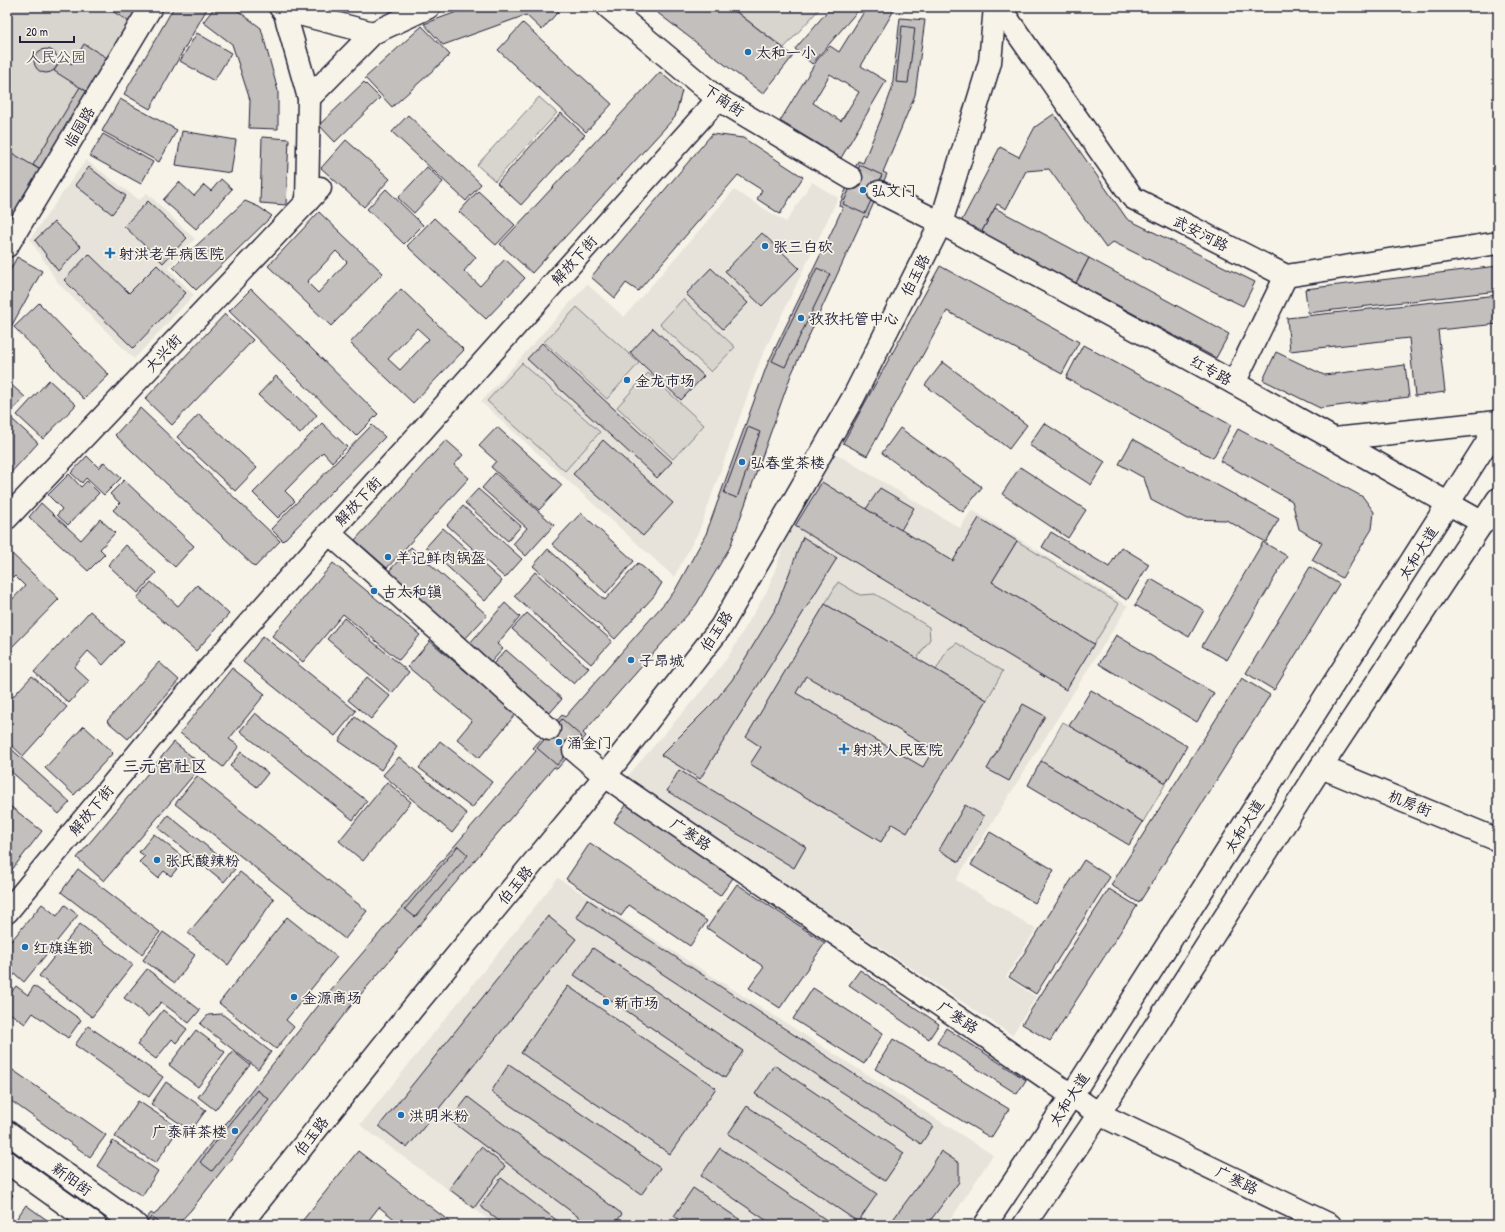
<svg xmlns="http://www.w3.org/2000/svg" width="1505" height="1232" font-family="'Patrick Hand','LXGW WenKai TC',sans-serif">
<rect width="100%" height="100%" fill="#f7f3e8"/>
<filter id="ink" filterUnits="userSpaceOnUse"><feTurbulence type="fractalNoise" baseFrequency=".025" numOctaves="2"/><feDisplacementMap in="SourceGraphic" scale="8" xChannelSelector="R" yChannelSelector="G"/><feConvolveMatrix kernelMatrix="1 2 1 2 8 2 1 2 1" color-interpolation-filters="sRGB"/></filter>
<g filter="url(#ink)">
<g fill="#e7e3db">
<path d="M86 160 139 200 147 193 195 239 168 268 194 295 134 359 58 283 30 239Z"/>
<path d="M812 182 838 198 761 358 699 531 674 577 481 402 587 284 624 317 734 190 786 222Z"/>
<path d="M833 452 960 528 972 510 1128 606 956 880 1036 929 1006 977 1036 997 1012 1035 626 778 703 689 728 657 768 589 781 554 786 528Z"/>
<path d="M558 878 993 1155 947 1225H496L360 1125Z"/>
</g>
<g fill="#d8d5cf" stroke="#7d7c85">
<path d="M7 7H144L7 235Z"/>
<path d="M730 7H821L784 48Z"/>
<path d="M539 97 557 113 495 181 477 165Z"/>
<path d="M683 299 735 347 711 372 660 324Z"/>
<path d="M577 307 639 363 607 399 544 342Z"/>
<path d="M522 363 600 432 565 471 487 401Z"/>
<path d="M648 373 704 425 673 459 617 407Z"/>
<path d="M1017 541 1119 604 1094 644 992 582Z"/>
<path d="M838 582 860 595 875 594 929 627 930 639 917 659 825 604Z"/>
<path d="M957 643 1003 671 987 700 936 670 947 650Z"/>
<path d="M1063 722 1166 783 1143 822 1041 761Z"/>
</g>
<g fill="#c2bfbd" stroke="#22223b" fill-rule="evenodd">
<path d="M106 7H141L131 23Z"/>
<path d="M174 7H208L150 109 124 94Z"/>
<path d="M215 7H233L261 28 278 91V129L249 128 250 100 232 44 203 22Z"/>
<path d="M470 7H562L542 30 526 15 443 45 424 24Z"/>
<path d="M650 7H730L793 56 763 94Z"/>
<path d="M831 7H861L812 64 795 49Z"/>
<path d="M867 7H896L861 66 886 81 841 158 780 121 817 60 830 46 839 52ZM830 74 859 92 841 121 813 103Z"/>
<path d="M900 18 925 20 915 95 883 172 887 174 867 218 864 216 791 375 730 547 696 605 583 733 586 736 557 769 554 767 350 1007 191 1210 177 1225H141L151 1213 154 1215 156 1213 329 992 536 751 533 748 562 715 565 717 674 592 706 534 767 365 831 233 843 207 839 206 858 161 863 163 881 119 892 89Z"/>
<path d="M523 23 612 104 586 132 498 50Z"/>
<path d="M422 26 450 55 392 107 365 78Z"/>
<path d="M902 26 915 28 908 83 896 82Z"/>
<path d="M197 33 231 53 214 81 180 61Z"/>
<path d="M84 44 109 59 89 93 54 71 62 58 72 64Z"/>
<circle cx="46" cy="61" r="12"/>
<path d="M660 72 682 91 675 117 532 273 500 244Z"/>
<path d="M364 82 380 98 335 142 319 125Z"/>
<path d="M80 87 89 93 42 171 33 165Z"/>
<path d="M120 99 177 130 159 162 102 131Z"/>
<path d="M561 113 585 135 521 205 497 183Z"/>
<path d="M1054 114 1127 219 1255 282 1243 306 1113 242 1106 248 1049 169 1026 171 1006 209 997 204 981 233 961 222 1000 147 1019 157 1035 127Z"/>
<path d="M408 115 481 184 466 201 392 132Z"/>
<path d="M182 131 236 140 231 173 176 165Z"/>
<path d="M103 134 153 162 141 184 90 156Z"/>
<path d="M712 134 743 138 803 177 780 214 757 199 762 190 738 175 638 291 626 283 615 298 591 277Z"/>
<path d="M262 137 289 139 286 205 260 203Z"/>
<path d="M346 140 390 179 364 207 321 168Z"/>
<path d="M7 150 42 171 14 219 7 216Z"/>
<path d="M860 165 882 175 865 214 843 204Z"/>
<path d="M89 167 126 196 112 214 75 185Z"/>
<path d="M427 167 443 182 414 213 398 198Z"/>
<path d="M221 179 232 189 196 229 163 200 179 182 194 196 204 185 211 191Z"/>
<path d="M386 189 423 225 404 244 367 209Z"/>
<path d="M478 191 515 225 496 245 459 212Z"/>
<path d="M148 201 187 238 163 263 124 226Z"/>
<path d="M245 201 259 207 272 216 196 290 173 267Z"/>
<path d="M995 208 1089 258 1076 283 981 233Z"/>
<path d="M319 212 383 273 331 326 268 266ZM336 251 347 262 318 293 307 282Z"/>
<path d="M434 218 476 257 464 271 480 286 505 259 525 278 486 319 407 246Z"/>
<path d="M54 222 81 247 58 271 35 240Z"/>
<path d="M762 233 799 268 762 306 725 271Z"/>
<path d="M89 254 129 293 157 265 186 293 133 348 64 280Z"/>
<path d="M17 257 42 271 7 334V276Z"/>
<path d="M1089 258 1229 334 1216 358 1076 283Z"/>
<path d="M940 266 1079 342 1062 374 947 311 867 456 843 443Z"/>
<path d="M1498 266V291L1308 313 1305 289Z"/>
<path d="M711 268 748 303 723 329 686 294Z"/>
<path d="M817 268 830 274 785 367 772 361Z"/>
<path d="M251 289 378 414 356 436 229 311Z"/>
<path d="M401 289 464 350 413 403 350 343ZM417 328 429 339 400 370 388 359Z"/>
<path d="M1498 295V324L1438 330 1445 392 1415 396 1409 338 1290 351 1287 318Z"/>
<path d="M39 303 109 375 84 399 14 327Z"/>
<path d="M225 314 253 340 172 425 145 399Z"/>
<path d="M653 328 704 376 681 400 630 353Z"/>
<path d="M542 343 672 462 657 478 527 359Z"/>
<path d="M1083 345 1231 425 1213 458 1066 378Z"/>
<path d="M1276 352 1324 375 1405 365 1409 397 1320 408 1263 380Z"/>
<path d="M943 362 1027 425 1009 449 925 385Z"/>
<path d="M276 376 317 415 300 434 258 395Z"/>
<path d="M49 380 76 405 43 439 17 415Z"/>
<path d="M7 381 25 397 7 416Z"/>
<path d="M140 408 280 541 255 567 115 435Z"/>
<path d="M199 414 257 468 235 491 177 437Z"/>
<path d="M12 419 38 443 7 477V424Z"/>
<path d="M322 423 347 447 332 462 323 452 285 491 295 501 278 518 253 493Z"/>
<path d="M1044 423 1105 462 1091 485 1029 445Z"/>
<path d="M372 425 385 437 283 541 271 529Z"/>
<path d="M497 427 562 485 539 510 491 467 496 461 479 446Z"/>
<path d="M748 427 760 432 737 498 724 493Z"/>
<path d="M900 428 982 487 963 512 882 453Z"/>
<path d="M1238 429 1363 497 1374 512 1372 529 1342 578 1312 560 1322 543 1299 529 1292 501 1220 461Z"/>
<path d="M1133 439 1279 519 1266 542 1226 520 1187 519 1151 500 1144 478 1119 464Z"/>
<path d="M446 440 463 455 454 465 469 478 387 568 355 540Z"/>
<path d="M603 440 673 503 643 536 573 474Z"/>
<path d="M87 456 99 468 104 462 121 478 104 495 86 478 82 483 71 473Z"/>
<path d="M1020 467 1086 510 1068 538 1002 494Z"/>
<path d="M495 473 554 525 526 556 513 544 527 528 482 488Z"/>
<path d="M69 474 81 487 87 481 99 493 68 525 57 515 62 509 48 495Z"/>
<path d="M124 480 194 546 175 567 113 510 120 503 110 494Z"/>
<path d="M822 482 953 561 979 518 1017 541 992 582 1094 644 1066 690 795 526Z"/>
<path d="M880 488 914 508 901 530 866 509Z"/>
<path d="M478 489 521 526 508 541 465 503Z"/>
<path d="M41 503 81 540 100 519 115 533 100 549 105 554 88 571 29 517Z"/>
<path d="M463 506 522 559 505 578 447 525Z"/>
<path d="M581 513 634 561 606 593 552 544Z"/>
<path d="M443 528 502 581 485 601 426 547Z"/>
<path d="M1051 532 1109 567 1121 547 1149 564 1127 600 1042 547Z"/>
<path d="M803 537 837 558 700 779 661 755 714 702 732 680 776 608Z"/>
<path d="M1263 542 1287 556 1227 660 1202 646Z"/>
<path d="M126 545 156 573 138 593 108 565Z"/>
<path d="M411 547 487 615 465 639 389 571Z"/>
<path d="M7 549 59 599 10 649 7 646V605L25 586 15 576 7 584Z"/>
<path d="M548 549 605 600 638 563 662 583 654 596 615 639 533 566Z"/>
<path d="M333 563 420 635 399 660 343 614 303 662 272 636Z"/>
<path d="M1310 567 1339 584 1274 690 1246 673Z"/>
<path d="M535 572 612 641 591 664 514 596Z"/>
<path d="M1151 579 1204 610 1189 637 1135 605Z"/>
<path d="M151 582 178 606 197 585 229 614 196 651 137 598Z"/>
<path d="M505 603 520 617 497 644 503 649 490 663 469 644Z"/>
<path d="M825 604 987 700 907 833 892 824 881 842 750 764 761 747 746 737ZM806 676 933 750 923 767 796 693Z"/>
<path d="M90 611 124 642 103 665 88 651 74 667 89 681 69 703 34 672Z"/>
<path d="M527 613 589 668 574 684 512 629Z"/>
<path d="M344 618 409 672 392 693 327 639Z"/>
<path d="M1116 635 1214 693 1197 722 1099 664Z"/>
<path d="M263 636 356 711 335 736 243 662Z"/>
<path d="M430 641 516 714 479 758 457 739 472 721 408 667Z"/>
<path d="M506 650 562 699 549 714 493 664Z"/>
<path d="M159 662 179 680 128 739 107 721Z"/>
<path d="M232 668 265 694 229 739 239 746 223 767 180 733Z"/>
<path d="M32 676 67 707 23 756 7 741V703Z"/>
<path d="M367 677 390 696 371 719 348 700Z"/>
<path d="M1242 678 1270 695 1139 903 1111 885Z"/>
<path d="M1091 690 1187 746 1166 783 1069 726Z"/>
<path d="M1023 704 1045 716 1009 781 987 769Z"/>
<path d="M255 713 367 801 353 820 240 731Z"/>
<path d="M355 717 397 747 381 770 339 741Z"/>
<path d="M562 719 582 737 557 765 537 748Z"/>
<path d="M84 726 113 753 74 795 45 768Z"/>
<path d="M440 741 492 782 472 808 419 768Z"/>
<path d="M174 742 202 765 104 881 77 858Z"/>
<path d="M7 745 70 802 59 814 7 768Z"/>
<path d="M241 752 268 773 257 787 230 766Z"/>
<path d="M399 757 467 814 452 833 383 775Z"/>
<path d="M1041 761 1143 822 1129 845 1028 785Z"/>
<path d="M679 770 806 847 794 868 667 791Z"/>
<path d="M197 776 367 911 345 939 175 804Z"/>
<path d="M387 782 411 802 363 861 339 841Z"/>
<path d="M627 804 733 878 720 896 614 822Z"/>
<path d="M965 805 984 816 959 862 939 850Z"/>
<path d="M10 806 42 831 7 876V810Z"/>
<path d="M168 815 235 869 224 882 158 828Z"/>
<path d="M990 832 1054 870 1035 903 971 865Z"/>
<path d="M154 834 185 859 171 876 164 871 158 878 139 862 145 856 139 852Z"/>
<path d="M590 843 707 921 690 946 629 905 621 916 566 879Z"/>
<path d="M458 846 468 855 415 917 405 909Z"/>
<path d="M1084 860 1110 877 1036 994 1009 977Z"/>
<path d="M78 869 160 932 142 954 61 892Z"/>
<path d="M240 872 274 899 228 965 188 933Z"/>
<path d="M737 884 825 943 780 1008 749 988 764 967 707 928Z"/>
<path d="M1109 889 1137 906 1050 1041 1022 1024Z"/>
<path d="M587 899 933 1126 921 1144 576 917Z"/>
<path d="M42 904 57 916 65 905 78 915 24 982 15 974 7 984V946Z"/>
<path d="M548 916 576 939 407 1148 379 1126Z"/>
<path d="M287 917 337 957 286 1020 294 1027 276 1049 219 1003Z"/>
<path d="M80 924 133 965 92 1017 39 976Z"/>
<path d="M163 932 195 955 175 983 143 960Z"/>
<path d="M593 948 743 1051 725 1078 574 975Z"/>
<path d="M147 969 200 1010 189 1023 161 1002 149 1017 124 998Z"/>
<path d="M860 970 939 1024 929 1039 849 985Z"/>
<path d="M16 986 28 995 34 986 81 1020 68 1038 33 1013 25 1024 7 1011V998Z"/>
<path d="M568 986 716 1088 670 1154 521 1053Z"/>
<path d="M813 988 883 1033 864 1064 793 1019Z"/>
<path d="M163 1010 187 1029 176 1043 172 1039 156 1059 137 1045Z"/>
<path d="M222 1014 271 1052 258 1069 200 1024 208 1015Z"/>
<path d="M88 1026 163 1077 149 1097 75 1045Z"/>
<path d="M946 1028 1026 1080 1017 1094 937 1043Z"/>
<path d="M196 1030 225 1052 198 1087 169 1065Z"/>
<path d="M893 1039 1009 1109 991 1138 875 1069Z"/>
<path d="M233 1051 250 1065 215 1110 198 1097Z"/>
<path d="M509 1064 660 1168 641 1195 491 1092Z"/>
<path d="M774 1065 904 1153 885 1181 755 1094Z"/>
<path d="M7 1066 106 1135 90 1157 7 1098Z"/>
<path d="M166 1082 206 1110 191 1131 151 1104Z"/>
<path d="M257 1090 269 1099 212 1171 200 1162Z"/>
<path d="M468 1097 622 1214 614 1225H589L450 1120Z"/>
<path d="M138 1101 179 1128 156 1163 115 1137Z"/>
<path d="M747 1106 877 1194 858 1222 728 1134Z"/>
<path d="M113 1141 158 1171 142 1196 97 1166Z"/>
<path d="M481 1147 505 1166 474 1208 449 1189Z"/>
<path d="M720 1148 834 1225H773L701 1176Z"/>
<path d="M358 1151 454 1225H402L379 1207 365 1225H299Z"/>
<path d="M941 1151 959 1163V1182L927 1225H889L930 1169Z"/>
<path d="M501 1178 563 1225H504L480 1206Z"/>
<path d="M693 1188 748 1225H687L674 1216Z"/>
<path d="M7 1191 13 1195 7 1203Z"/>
<path d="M26 1205 54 1225H12Z"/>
<path d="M151 1217 161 1225H145Z"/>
</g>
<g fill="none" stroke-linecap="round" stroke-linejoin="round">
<g stroke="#ccc9c5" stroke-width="22" stroke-dasharray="22 11" stroke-linecap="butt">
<path d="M851 178 879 192"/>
<path d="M549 729 574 750"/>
</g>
<g stroke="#22223b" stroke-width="25">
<g id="minor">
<path d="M280 7 284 10 373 33 309 98"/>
<path d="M608 7 718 99 851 178"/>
<path d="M999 7 1133 198 1286 276 1498 243"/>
<path d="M284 10 309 98 307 202"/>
<path d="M373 33 429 7"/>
<path d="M879 192 941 223 1234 383 1334 439 1498 422"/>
<path d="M7 246 151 7"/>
<path d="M1234 383 1286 276"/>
<path d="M1334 439 1483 523"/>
<path d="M7 518 320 188"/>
<path d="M329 533 549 729"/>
<path d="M574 750 605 776 1099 1114 1330 1225"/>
<path d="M1321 767 1498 840"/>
<path d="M7 912 197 682 329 533 420 433 718 99"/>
</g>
</g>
<g stroke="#22223b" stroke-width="25">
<g id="major">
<path d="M7 1132 136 1225"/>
<path d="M7 1162 95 1225"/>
<path d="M240 1225 413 1008 605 776 721 627 853 398 941 223 990 62 995 7"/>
<path d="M985 1225 1072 1095 1498 425"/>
<path d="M1024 1225 1099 1114 1321 767 1498 499"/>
</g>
</g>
<use href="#minor" stroke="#f7f3e8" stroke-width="22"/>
<use href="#major" stroke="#f7f3e8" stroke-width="22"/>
</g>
</g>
<g fill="#1f6fb2" stroke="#f7f3e8" stroke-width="1.5">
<circle cx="748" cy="52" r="4"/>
<circle cx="863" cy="190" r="4"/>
<circle cx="765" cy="246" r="4"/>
<path d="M108 247h4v4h4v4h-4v4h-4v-4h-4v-4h4z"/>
<circle cx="801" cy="318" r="4"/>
<circle cx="627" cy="380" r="4"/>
<circle cx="742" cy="462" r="4"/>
<circle cx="388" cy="557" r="4"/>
<circle cx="374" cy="591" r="4"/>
<circle cx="631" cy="660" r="4"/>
<circle cx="559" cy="742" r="4"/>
<path d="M842 743h4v4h4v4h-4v4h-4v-4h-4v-4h4z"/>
<circle cx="157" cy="860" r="4"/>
<circle cx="25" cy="947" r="4"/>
<circle cx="294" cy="997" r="4"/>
<circle cx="606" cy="1002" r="4"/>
<circle cx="401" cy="1115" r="4"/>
<circle cx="235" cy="1131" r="4"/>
</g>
<g text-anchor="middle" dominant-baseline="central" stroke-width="3.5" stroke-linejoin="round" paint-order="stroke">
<g font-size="15" fill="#22223b" stroke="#f7f3e8" text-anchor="start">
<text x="756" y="52">太和一小</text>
<text x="871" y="190">弘文门</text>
<text x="773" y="246">张三白砍</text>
<text x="119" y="253">射洪老年病医院</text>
<text x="809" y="318">孜孜托管中心</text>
<text x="635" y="380">金龙市场</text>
<text x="750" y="462">弘春堂茶楼</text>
<text x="396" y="557">羊记鲜肉锅盔</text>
<text x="382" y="591">古太和镇</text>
<text x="639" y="660">子昂城</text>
<text x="567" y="742">涌金门</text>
<text x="853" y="749">射洪人民医院</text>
<text x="165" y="860">张氏酸辣粉</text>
<text x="33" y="947">红旗连锁</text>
<text x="302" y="997">金源商场</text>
<text x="614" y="1002">新市场</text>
<text x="409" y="1115">洪明米粉</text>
<text x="227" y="1131" text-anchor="end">广泰祥茶楼</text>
</g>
<g font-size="15" fill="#504f60" stroke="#f7f3e8">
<text x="56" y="56">人民公园</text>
</g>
<g font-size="15" fill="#22223b" stroke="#f7f3e8">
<text transform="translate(724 100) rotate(34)">下南街</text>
<text transform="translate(79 127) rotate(-59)">临园路</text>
<text transform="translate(1201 233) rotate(27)">武安河路</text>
<text transform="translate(574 260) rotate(-48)">解放下街</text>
<text transform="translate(915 275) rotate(-63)">伯玉路</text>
<text transform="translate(163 353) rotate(-47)">大兴街</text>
<text transform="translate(1211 370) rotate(29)">红专路</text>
<text transform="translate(358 501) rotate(-47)">解放下街</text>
<text transform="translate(1418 553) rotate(-58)">太和大道</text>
<text transform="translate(716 631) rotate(-56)">伯玉路</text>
<text transform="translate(1410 803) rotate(22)">机房街</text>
<text transform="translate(91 810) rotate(-50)">解放下街</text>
<text transform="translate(1244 826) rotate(-58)">太和大道</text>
<text transform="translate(691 834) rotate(34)">广寒路</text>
<text transform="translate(515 885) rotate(-50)">伯玉路</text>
<text transform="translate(958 1017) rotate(34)">广寒路</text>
<text transform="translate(1069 1099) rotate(-57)">太和大道</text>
<text transform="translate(311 1136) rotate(-52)">伯玉路</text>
<text transform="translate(72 1179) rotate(36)">新阳街</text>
<text transform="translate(1237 1180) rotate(26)">广寒路</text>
</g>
<g font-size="17" fill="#22223b" stroke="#f7f3e8">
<text x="165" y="765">三元宫社区</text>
</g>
</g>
<rect width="1505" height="1232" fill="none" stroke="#f7f3e8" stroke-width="24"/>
<rect x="12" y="12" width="1481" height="1208" fill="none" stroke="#22223b" stroke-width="1.5" filter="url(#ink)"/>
<path d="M20 36v6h54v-6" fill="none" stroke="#22223b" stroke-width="2"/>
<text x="26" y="36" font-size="12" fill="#22223b" stroke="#f7f3e8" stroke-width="3" paint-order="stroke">20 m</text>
</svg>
